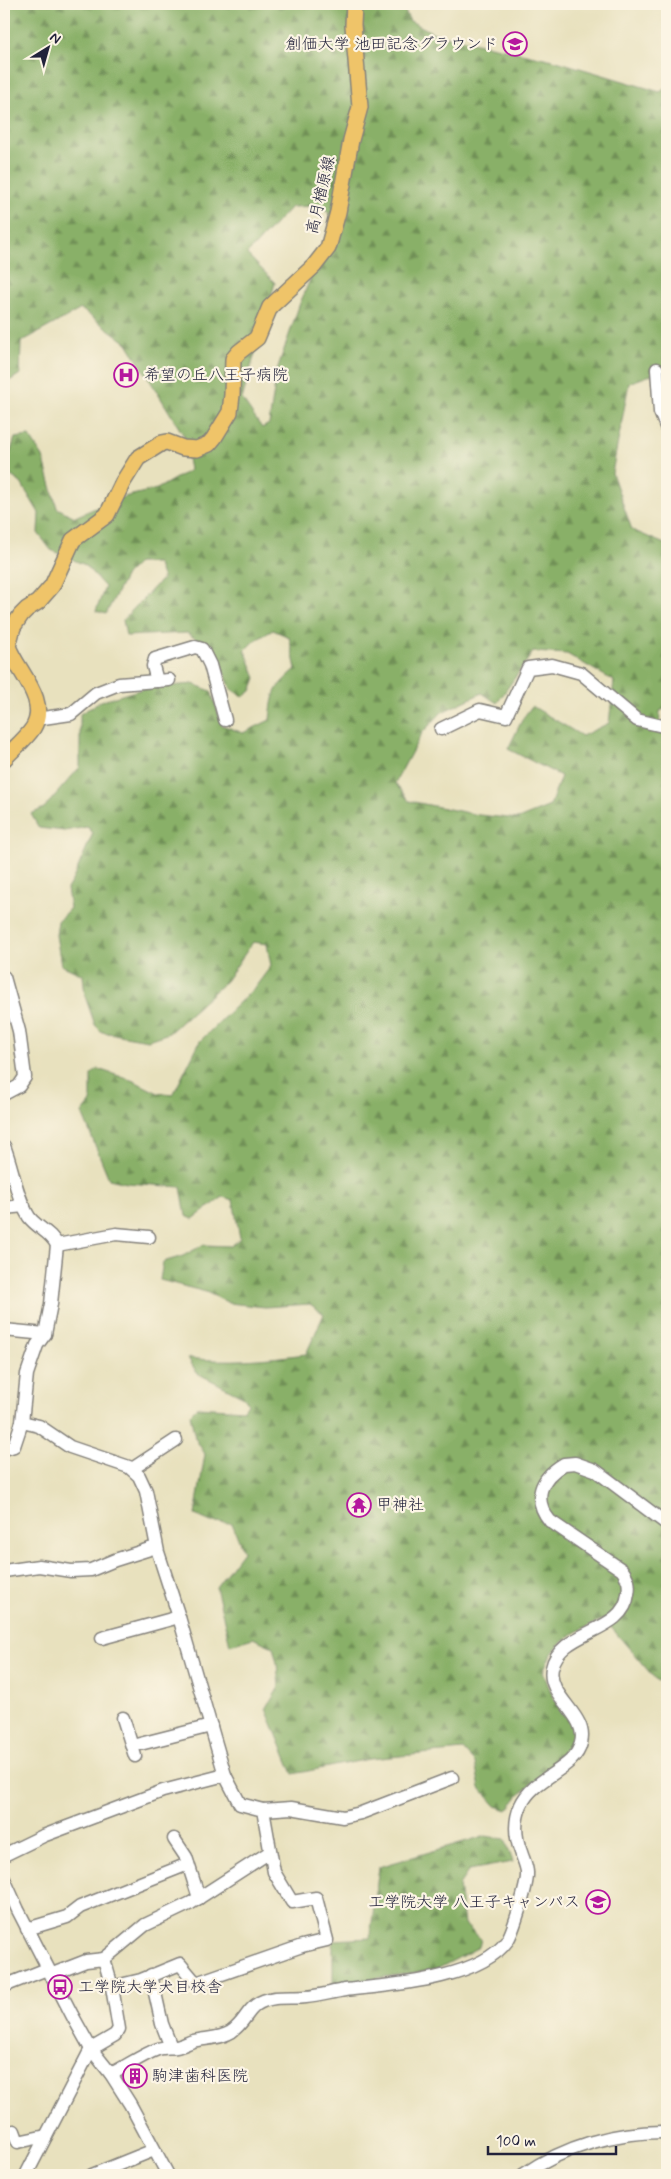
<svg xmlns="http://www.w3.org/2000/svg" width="671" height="2179" font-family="Mynerve,'Klee One',sans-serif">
<defs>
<pattern id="forest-firs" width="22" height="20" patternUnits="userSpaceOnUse" patternTransform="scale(1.25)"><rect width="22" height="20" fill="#89b067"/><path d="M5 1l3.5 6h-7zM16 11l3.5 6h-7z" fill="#708f56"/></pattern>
</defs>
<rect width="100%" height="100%" fill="#fcf5e5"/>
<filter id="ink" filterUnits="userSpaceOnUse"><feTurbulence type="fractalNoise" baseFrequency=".02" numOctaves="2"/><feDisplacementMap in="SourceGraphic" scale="10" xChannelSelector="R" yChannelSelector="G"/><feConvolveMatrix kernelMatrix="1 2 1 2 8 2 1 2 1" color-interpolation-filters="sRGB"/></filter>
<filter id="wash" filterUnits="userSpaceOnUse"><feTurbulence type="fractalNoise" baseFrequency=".0096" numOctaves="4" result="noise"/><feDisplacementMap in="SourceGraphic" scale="20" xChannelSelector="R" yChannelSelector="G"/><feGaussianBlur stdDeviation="1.12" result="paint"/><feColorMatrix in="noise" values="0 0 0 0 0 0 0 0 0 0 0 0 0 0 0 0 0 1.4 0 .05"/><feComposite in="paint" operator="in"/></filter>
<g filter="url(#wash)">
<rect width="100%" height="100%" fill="#e8e1be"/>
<g fill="url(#forest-firs)" stroke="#566951" fill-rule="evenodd">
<path d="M9 4H401L410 21 436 34 553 60 660 92 667 87V369L629 383 612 473 632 530 667 545V708L660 711 659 731 667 733V1679L657 1681 604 1619C574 1633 555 1639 543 1672L553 1697 574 1726 573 1748 520 1794 507 1810 496 1806 480 1788 475 1763 463 1750 369 1759 293 1774 266 1709 279 1687 277 1663 273 1647 253 1638 230 1645 216 1587 243 1551 232 1523 211 1522 195 1515 205 1454 195 1438 190 1414 197 1407 243 1410 248 1404 244 1397 197 1373 188 1358C228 1363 266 1359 306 1354L324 1314 310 1304 265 1307 229 1303 206 1292 160 1280 163 1262 183 1256 203 1245 231 1246 240 1238 233 1200 223 1197 193 1219 186 1216 181 1187 127 1183 109 1179 82 1113 91 1102V1075L98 1069 134 1081 158 1093 173 1095 200 1041 256 986 271 966 267 944 253 942 226 981 169 1033 148 1040 102 1032 95 1025 85 996 83 975 61 965 56 935 58 921 70 908 67 889 73 879 93 833 87 827 64 831 39 828 31 814 44 808 80 767V714L101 701 146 688 193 684 211 691 222 725 243 733 270 720C273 691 274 688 296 669L289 637 273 630 254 641 245 650 256 678 251 691 243 697 231 689 215 652 187 633 126 636 123 620 163 578 157 563H138L126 575 106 614 96 611 105 587 85 565 51 550 38 533 39 513 21 483 4 471V456L10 454 15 438 29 436 43 457 57 508 75 517 116 499 157 489 190 470 184 436 127 343 81 309 21 342 20 374 11 380H4V23ZM317 206 328 212 337 232 317 263 300 303 277 370 269 424 262 428 242 399 275 283 247 254 291 207ZM533 652 567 654 614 681 609 723 582 736 532 706 523 718 508 749 561 776 550 806 518 819 479 815 409 801 395 783 422 733 442 712 482 693 497 703Z"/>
<path d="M484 1836 505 1839 513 1862 469 1870 459 1885 464 1924 481 1939 479 1947 437 1969 333 1985V1940L370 1938 379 1867Z"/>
</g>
</g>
<g filter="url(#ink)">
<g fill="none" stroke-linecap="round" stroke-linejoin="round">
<g stroke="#85827c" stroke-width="15">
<g id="minor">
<path d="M657 369 660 412 667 429"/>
<path d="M157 681 153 666 155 659 195 647 202 649 210 665 225 720"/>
<path d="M36 719 71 714 96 693 119 684 169 680"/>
<path d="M441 729 480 710 506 716 528 668 552 665 581 673 637 720 667 727"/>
<path d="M4 977 19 1031 25 1077 19 1086 4 1094"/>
<path d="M4 1146C13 1169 16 1196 29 1217 37 1228 51 1232 57 1245L51 1304 45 1334 37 1345 27 1374 22 1422 14 1446 4 1449"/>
<path d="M4 1208 24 1206"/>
<path d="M57 1245 116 1234 149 1237"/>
<path d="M4 1330 45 1334"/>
<path d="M22 1422 39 1426 70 1447 129 1467 139 1476 146 1491 158 1552 179 1617 225 1775 240 1804 263 1810 274 1872 292 1902 316 1898 327 1940 302 1946 196 1983 180 1964 141 1980 112 1987"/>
<path d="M132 1469 176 1440"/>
<path d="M4 1571 39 1566 71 1571 91 1570 115 1560 156 1547"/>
<path d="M102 1638 179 1617"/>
<path d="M123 1718 135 1756"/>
<path d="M132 1746 211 1726"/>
<path d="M263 1810 291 1808 343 1817 361 1813 452 1778"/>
<path d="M174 1839 186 1857 199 1898"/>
<path d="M4 1855 43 1836 163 1791 225 1775"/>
<path d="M4 1879 18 1910 72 2015 91 2049 111 2074 130 2104 168 2175"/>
<path d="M27 1929 67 1917 80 1907 188 1864"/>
<path d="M104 1959 145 1925 191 1903 270 1852"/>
<path d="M151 1975 162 2024 171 2047"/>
<path d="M4 1986 47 1969"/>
<path d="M111 2074C127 2066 142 2055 158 2049 164 2047 170 2048 176 2047 182 2046 187 2043 193 2041 205 2038 220 2039 231 2032 250 2019 246 2002 275 1998 285 1997 296 1998 306 1997 319 1996 332 1992 345 1990 389 1985 479 1980 507 1941 513 1932 528 1884 527 1873 527 1866 523 1859 521 1852 515 1837 514 1821 521 1805 534 1776 575 1770 581 1743 589 1715 546 1697 552 1668 560 1629 624 1634 628 1594 630 1584 628 1578 622 1570L550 1521C532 1499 540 1478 564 1464L575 1463 595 1470 667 1524"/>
<path d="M4 2133 14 2131 18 2142 46 2136"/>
<path d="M26 2175 91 2049 115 2035 119 2029 112 1987 104 1959 86 1961 50 1975"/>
<path d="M92 2175 154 2150"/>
<path d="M523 2175C565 2146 616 2131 667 2132"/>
</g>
</g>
<g stroke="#85827c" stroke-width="18">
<path id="major" d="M4 759C13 749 25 740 33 728 50 700 16 670 8 646L13 627 21 615 27 609 38 602 52 586 73 540 107 515 123 482 138 458 162 443 167 442 183 448 197 449 209 444 214 438 230 412 232 395 233 359 239 352 257 338 270 307 314 266 328 248 338 212 351 140 360 107 353 25 354 4"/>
</g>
<use href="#minor" stroke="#fff" stroke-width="12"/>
<use href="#major" stroke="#efc469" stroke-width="15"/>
</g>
</g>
<defs>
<g id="school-ring" transform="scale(1.25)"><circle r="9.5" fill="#fcf5e5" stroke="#b5179e" stroke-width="1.5"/><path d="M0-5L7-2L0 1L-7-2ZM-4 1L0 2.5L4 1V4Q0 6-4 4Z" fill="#b5179e"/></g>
<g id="hospital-ring" transform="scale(1.25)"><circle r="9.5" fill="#fcf5e5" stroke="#b5179e" stroke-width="1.5"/><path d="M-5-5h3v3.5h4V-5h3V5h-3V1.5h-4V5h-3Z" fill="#b5179e"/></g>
<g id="temple-ring" transform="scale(1.25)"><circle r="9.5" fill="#fcf5e5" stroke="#b5179e" stroke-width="1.5"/><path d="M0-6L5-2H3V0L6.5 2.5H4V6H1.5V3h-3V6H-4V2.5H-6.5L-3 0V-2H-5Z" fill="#b5179e"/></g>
<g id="university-ring" transform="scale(1.25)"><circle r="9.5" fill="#fcf5e5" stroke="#b5179e" stroke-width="1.5"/><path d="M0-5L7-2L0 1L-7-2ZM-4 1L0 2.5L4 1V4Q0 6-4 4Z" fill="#b5179e"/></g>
<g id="bus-ring" transform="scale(1.25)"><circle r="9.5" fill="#fcf5e5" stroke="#b5179e" stroke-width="1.5"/><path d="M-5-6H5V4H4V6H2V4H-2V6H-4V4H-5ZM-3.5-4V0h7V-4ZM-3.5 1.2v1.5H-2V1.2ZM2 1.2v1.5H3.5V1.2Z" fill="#b5179e"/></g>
<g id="building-ring" transform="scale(1.25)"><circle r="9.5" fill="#fcf5e5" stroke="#b5179e" stroke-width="1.5"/><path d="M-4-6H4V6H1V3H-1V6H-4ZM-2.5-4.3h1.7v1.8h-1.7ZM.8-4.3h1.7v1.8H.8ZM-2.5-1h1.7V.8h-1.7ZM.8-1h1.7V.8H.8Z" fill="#b5179e"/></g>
</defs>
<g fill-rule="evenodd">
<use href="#school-ring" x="515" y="44"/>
<use href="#hospital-ring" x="126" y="375"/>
<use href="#temple-ring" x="359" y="1505"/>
<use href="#university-ring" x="598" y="1902"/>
<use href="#bus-ring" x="60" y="1987"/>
<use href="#building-ring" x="135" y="2076"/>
</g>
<g text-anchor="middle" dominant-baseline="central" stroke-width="4.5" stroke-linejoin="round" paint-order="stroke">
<g font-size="16" fill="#22223b" stroke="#fcf5e5" text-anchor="start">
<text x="498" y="44" text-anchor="end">創価大学 池田記念グラウンド</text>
<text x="144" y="375">希望の丘八王子病院</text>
<text x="376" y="1505">甲神社</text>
<text x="580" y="1902" text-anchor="end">工学院大学 八王子キャンパス</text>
<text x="78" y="1987">工学院大学犬目校舎</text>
<text x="152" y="2076">駒津歯科医院</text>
</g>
<g font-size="16" fill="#22223b" stroke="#fcf5e5">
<text transform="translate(321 195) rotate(-77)">高月楢原線</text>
</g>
</g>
<rect width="671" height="2179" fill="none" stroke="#fcf5e5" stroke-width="20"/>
<g transform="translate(48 48) rotate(37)" stroke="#fcf5e5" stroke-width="4" paint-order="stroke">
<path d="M0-4L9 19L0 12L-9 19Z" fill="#22223b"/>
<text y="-8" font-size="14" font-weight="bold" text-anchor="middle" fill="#22223b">N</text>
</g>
<path d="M488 2146v8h128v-8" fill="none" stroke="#22223b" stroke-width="2.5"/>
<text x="496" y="2146" font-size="15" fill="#22223b" stroke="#fcf5e5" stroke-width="4" paint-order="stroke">100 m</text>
</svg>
